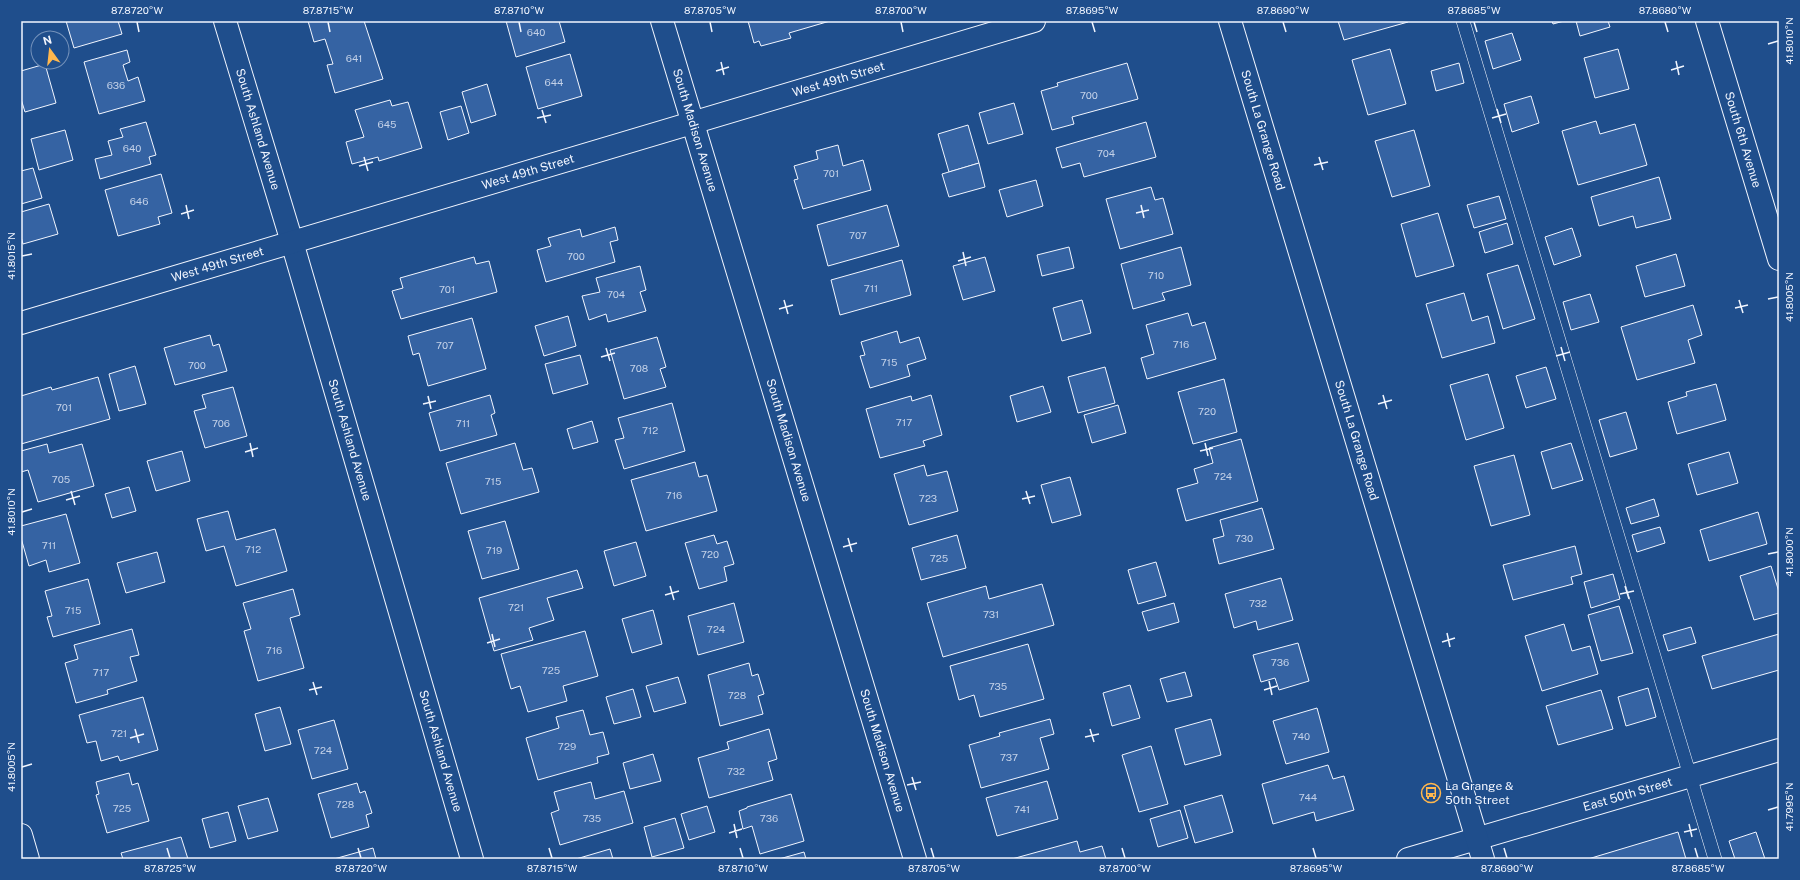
<svg xmlns="http://www.w3.org/2000/svg" width="1800" height="880" font-family="'Public Sans',sans-serif">
<rect width="100%" height="100%" fill="#1f4e8c"/>
<g fill="#3563a3" stroke="#f2f6ff">
<path d="M66 21H118L122 34 74 48Z"/>
<path d="M308 21H364L383 79 335 93 327 65 333 64 325 39 314 42Z"/>
<path d="M506 21H559L565 42 516 57Z"/>
<path d="M748 21H830L789 33 791 38 761 46 759 41 754 43Z"/>
<path d="M1338 21H1408V22L1344 40Z"/>
<path d="M1552 21H1564L1553 24Z"/>
<path d="M1576 21H1608L1610 27 1580 36Z"/>
<path d="M1512 33 1521 60 1493 69 1485 41Z"/>
<path d="M1390 49 1406 104 1368 115 1352 60Z"/>
<path d="M1618 49 1629 89 1595 98 1584 58Z"/>
<path d="M127 50 130 62 123 65 128 81 138 77 145 101 99 114 84 62Z"/>
<path d="M570 54 582 96 538 109 526 67Z"/>
<path d="M1127 63 1138 99 1072 117 1074 124 1052 130 1041 91 1058 86 1057 83Z"/>
<path d="M1459 63 1464 83 1436 91 1431 71Z"/>
<path d="M45 64 56 103 25 112 21 99V71Z"/>
<path d="M487 84 496 115 471 123 462 92Z"/>
<path d="M1531 96 1539 123 1512 132 1504 104Z"/>
<path d="M390 100 392 106 408 102 422 148 379 161 378 157 352 164 346 142 364 137 355 110Z"/>
<path d="M1014 103 1023 134 988 144 979 113Z"/>
<path d="M461 106 469 133 448 140 440 112Z"/>
<path d="M1596 121 1600 134 1635 124 1647 165 1578 185 1562 131Z"/>
<path d="M146 122 156 155 149 157 151 164 100 179 95 159 112 155 108 141 123 137 120 129Z"/>
<path d="M1146 122 1156 157 1084 177 1080 163 1062 168 1056 148Z"/>
<path d="M968 125 979 163 949 172 938 134Z"/>
<path d="M65 130 73 160 39 170 31 139Z"/>
<path d="M1414 130 1430 186 1392 197 1375 141Z"/>
<path d="M838 145 843 166 863 160 871 190 803 209 794 180 798 179 794 166 818 159 816 151Z"/>
<path d="M979 163 985 187 949 197 942 174Z"/>
<path d="M33 168 42 198 21 204V171Z"/>
<path d="M161 174 172 213 158 217 160 224 118 236 105 190Z"/>
<path d="M1659 177 1671 219 1636 228 1633 216 1599 226 1591 197Z"/>
<path d="M1036 180 1043 206 1007 217 999 190Z"/>
<path d="M1151 187 1155 200 1163 198 1173 234 1120 249 1106 199Z"/>
<path d="M1499 196 1506 219 1474 228 1467 205Z"/>
<path d="M49 204 58 234 23 244 21 237V212Z"/>
<path d="M887 205 899 246 828 266 817 225Z"/>
<path d="M1438 213 1454 266 1416 277 1401 224Z"/>
<path d="M1507 223 1513 244 1485 253 1479 232Z"/>
<path d="M615 227 618 240 610 242 615 262 546 282 537 250 551 246 548 238 580 229 582 237Z"/>
<path d="M1572 228 1581 256 1554 265 1545 237Z"/>
<path d="M1069 247 1074 268 1042 276 1037 255Z"/>
<path d="M1181 247 1191 285 1162 293 1165 300 1133 309 1121 264Z"/>
<path d="M1676 254 1685 286 1645 297 1636 266Z"/>
<path d="M474 257 476 264 489 261 497 292 401 319 392 291 403 288 400 278Z"/>
<path d="M985 257 995 291 963 300 953 266Z"/>
<path d="M902 260 911 295 840 315 831 280Z"/>
<path d="M1518 265 1535 319 1503 329 1487 274Z"/>
<path d="M640 266 646 290 640 292 646 311 608 322 606 314 589 320 582 296 600 292 596 278Z"/>
<path d="M1464 293 1472 321 1488 316 1495 343 1442 358 1426 304Z"/>
<path d="M1590 294 1599 322 1571 330 1563 302Z"/>
<path d="M1082 300 1091 333 1062 341 1053 308Z"/>
<path d="M1693 305 1702 335 1688 340 1695 363 1637 380 1621 327Z"/>
<path d="M1188 313 1192 326 1205 322 1216 359 1147 379 1141 358 1154 354 1146 325Z"/>
<path d="M568 316 576 346 544 356 535 326Z"/>
<path d="M472 318 486 369 428 386 419 353 413 355 408 336Z"/>
<path d="M897 331 900 343 919 337 926 359 907 365 910 376 870 388 860 356 865 355 861 342Z"/>
<path d="M210 335 213 346 219 344 227 371 175 385 164 348Z"/>
<path d="M657 337 666 367 660 369 666 387 624 399 610 350Z"/>
<path d="M580 355 588 384 553 394 545 364Z"/>
<path d="M135 366 146 404 119 411 109 374Z"/>
<path d="M1105 367 1115 403 1078 413 1068 377Z"/>
<path d="M1546 367 1556 399 1526 408 1516 376Z"/>
<path d="M1488 374 1504 428 1466 440 1450 385Z"/>
<path d="M98 377 110 419 21 444V396L51 387 52 390Z"/>
<path d="M1224 379 1237 432 1193 444 1178 392Z"/>
<path d="M1716 384 1726 420 1677 434 1668 402 1687 396 1686 392Z"/>
<path d="M1043 386 1051 412 1017 422 1010 396Z"/>
<path d="M233 387 247 436 205 448 194 411 206 408 202 395Z"/>
<path d="M490 395 495 413 491 415 497 435 440 451 429 413Z"/>
<path d="M931 395 942 435 923 441 925 446 880 458 866 409 911 396 912 401Z"/>
<path d="M672 403 685 451 624 469 615 440 624 438 618 418Z"/>
<path d="M1118 405 1126 433 1092 443 1084 415Z"/>
<path d="M1626 412 1637 449 1610 457 1599 420Z"/>
<path d="M592 421 598 442 573 449 567 429Z"/>
<path d="M1241 439 1258 501 1186 521 1177 489 1198 483 1194 469 1213 463 1209 448Z"/>
<path d="M515 443 523 470 532 468 539 492 461 514 446 463Z"/>
<path d="M1571 443 1583 480 1552 489 1541 452Z"/>
<path d="M47 444 49 453 82 444 94 486 38 502 28 470 21 472V451Z"/>
<path d="M182 451 190 481 156 491 147 461Z"/>
<path d="M1729 452 1738 483 1697 495 1688 464Z"/>
<path d="M1514 455 1530 515 1491 526 1474 466Z"/>
<path d="M695 462 699 477 707 475 717 511 646 531 631 480Z"/>
<path d="M924 465 927 476 947 471 958 511 909 525 894 474Z"/>
<path d="M1070 477 1081 515 1052 523 1041 485Z"/>
<path d="M129 487 136 511 112 518 105 494Z"/>
<path d="M1654 499 1659 516 1631 524 1626 508Z"/>
<path d="M1262 508 1274 549 1219 564 1213 539 1224 536 1220 520Z"/>
<path d="M228 511 236 540 275 529 287 571 236 586 224 546 206 551 197 519Z"/>
<path d="M1758 512 1767 544 1709 561 1700 530Z"/>
<path d="M66 514 80 563 49 572 46 560 29 566 21 538V526Z"/>
<path d="M505 521 519 569 482 579 468 531Z"/>
<path d="M1660 527 1665 543 1637 552 1632 535Z"/>
<path d="M714 535 717 544 727 541 734 564 724 567 727 581 699 589 685 543Z"/>
<path d="M957 535 966 568 921 580 912 548Z"/>
<path d="M636 542 646 576 614 586 604 551Z"/>
<path d="M1575 546 1582 574 1571 577 1573 584 1513 600 1503 565Z"/>
<path d="M157 552 165 582 126 593 117 563Z"/>
<path d="M1156 562 1166 596 1138 604 1128 570Z"/>
<path d="M1771 566 1779 592V613L1754 620 1740 576Z"/>
<path d="M577 570 583 588 547 598 554 620 529 628 533 640 494 651 479 598Z"/>
<path d="M1613 574 1620 599 1591 608 1584 582Z"/>
<path d="M1281 578 1293 620 1258 630 1256 621 1234 628 1225 594Z"/>
<path d="M88 579 100 624 53 637 47 617 52 616 45 591Z"/>
<path d="M1042 584 1054 625 943 657 927 603 986 586 989 599Z"/>
<path d="M293 589 300 615 290 618 304 668 258 681 244 631 251 629 243 603Z"/>
<path d="M734 603 744 642 698 655 688 616Z"/>
<path d="M1174 603 1179 622 1148 631 1142 612Z"/>
<path d="M1619 606 1633 653 1601 661 1588 615Z"/>
<path d="M653 610 662 644 632 653 622 619Z"/>
<path d="M1564 624 1572 651 1590 646 1598 674 1542 691 1525 636Z"/>
<path d="M1691 627 1696 643 1668 651 1663 635Z"/>
<path d="M132 629 139 655 130 657 137 681 107 690 108 694 76 703 65 663 78 659 74 645Z"/>
<path d="M585 631 598 676 563 686 567 701 528 712 520 686 511 689 501 654Z"/>
<path d="M1779 634V670L1712 689 1702 656Z"/>
<path d="M1298 643 1309 681 1279 690 1275 678 1261 682 1253 655Z"/>
<path d="M1028 644 1044 699 980 717 974 695 959 700 950 666Z"/>
<path d="M749 663 752 676 758 674 764 694 758 696 763 714 720 726 708 675Z"/>
<path d="M1185 672 1192 696 1167 702 1160 679Z"/>
<path d="M678 677 686 703 654 712 646 686Z"/>
<path d="M1130 685 1140 718 1112 726 1103 693Z"/>
<path d="M1648 688 1656 717 1626 726 1618 697Z"/>
<path d="M633 689 641 717 614 724 606 697Z"/>
<path d="M1601 690 1613 729 1558 745 1546 706Z"/>
<path d="M143 697 158 750 120 761 118 756 101 761 96 741 87 743 79 715Z"/>
<path d="M280 707 291 744 265 751 255 714Z"/>
<path d="M1317 708 1329 752 1286 764 1273 721Z"/>
<path d="M583 710 590 735 603 732 609 754 597 757 598 763 538 780 526 738 559 728 556 717Z"/>
<path d="M1050 719 1054 734 1040 738 1049 769 981 788 969 745 1000 736 999 733Z"/>
<path d="M1211 719 1221 755 1185 765 1175 729Z"/>
<path d="M334 720 348 769 312 779 298 730Z"/>
<path d="M769 729 777 759 768 762 773 780 709 798 698 758 729 749 727 742Z"/>
<path d="M1151 746 1168 804 1139 812 1122 755Z"/>
<path d="M653 754 661 781 630 789 623 763Z"/>
<path d="M1328 765 1333 779 1344 776 1354 810 1316 821 1314 812 1273 824 1262 784Z"/>
<path d="M129 773 132 785 138 783 149 821 107 833 96 795 99 794 96 782Z"/>
<path d="M1047 781 1058 819 997 836 986 798Z"/>
<path d="M591 782 595 799 624 791 633 823 560 845 551 813 559 810 554 792Z"/>
<path d="M357 783 360 793 365 791 372 813 366 815 369 827 331 838 318 794Z"/>
<path d="M791 794 804 841 760 854 752 826 743 829 739 811 747 808V807Z"/>
<path d="M1222 795 1233 832 1195 843 1184 806Z"/>
<path d="M268 798 278 831 248 839 238 806Z"/>
<path d="M707 806 715 832 689 840 681 814Z"/>
<path d="M1180 810 1188 838 1158 847 1150 819Z"/>
<path d="M228 812 236 841 210 848 202 819Z"/>
<path d="M675 818 684 848 652 857 644 827Z"/>
<path d="M1678 832 1686 859H1588Z"/>
<path d="M1756 832 1765 859H1735L1729 841Z"/>
<path d="M181 837 188 859H123L121 853Z"/>
<path d="M1077 841 1080 852 1102 846 1106 859H1012Z"/>
<path d="M373 848 376 859H334Z"/>
<path d="M610 849 613 859H576Z"/>
<path d="M804 852 806 859H779L797 854Z"/>
</g>
<g fill="none" stroke-linecap="round" stroke-linejoin="round">
<g stroke="#f2f6ff" stroke-width="14">
<path id="service" d="M1463 21 1715 859"/>
</g>
<g stroke="#f2f6ff" stroke-width="24">
<g id="minor">
<path id="s1" d="M225 21 292 242 472 859"/>
<path id="s2" d="M662 21 915 859"/>
<path id="s3" d="M1707 21 1779 259"/>
<path id="s4" d="M21 323 1034 21"/>
<path d="M21 835 28 859"/>
<path id="s5" d="M1408 859 1779 750"/>
</g>
</g>
<g stroke="#f2f6ff" stroke-width="24">
<g id="primary">
<path id="s6" d="M1230 21 1483 859"/>
</g>
</g>
<use href="#service" stroke="#1f4e8c" stroke-width="13"/>
<use href="#minor" stroke="#1f4e8c" stroke-width="22"/>
<use href="#primary" stroke="#1f4e8c" stroke-width="22"/>
</g>
<path fill="none" stroke="#f2f6ff" stroke-width="1.5" d="M137 22 139 32M328 22 330 32M519 22 521 32M710 22 712 32M901 22 903 32M1092 22 1095 32M1283 22 1286 32M1474 22 1477 32M1665 22 1668 32M1768 44 1778 41M1676 61 1679 75M721 62 724 75M1671 70 1684 66M716 71 729 67M1497 109 1501 123M542 110 546 123M537 118 551 115M1492 118 1506 114M364 157 368 171M1319 157 1323 170M1314 165 1328 162M359 166 373 162M186 205 189 219M1141 205 1144 218M1136 213 1149 210M181 214 194 210M963 252 966 266M22 256 32 254M958 261 971 257M1768 299 1778 297M784 300 788 314M1739 300 1743 313M1735 308 1748 305M779 309 793 305M1561 347 1565 361M606 348 610 361M1556 356 1570 352M601 357 615 353M1383 395 1387 409M428 396 431 409M423 404 436 401M1378 404 1392 400M250 443 253 457M1205 443 1208 456M1200 451 1213 448M245 452 258 448M71 491 75 505M1026 491 1030 504M1022 499 1035 496M66 500 80 496M22 512 32 509M848 538 852 552M843 547 857 543M1768 554 1778 552M670 586 674 600M1625 586 1629 599M1620 594 1634 591M665 595 679 591M1447 633 1450 647M492 634 495 647M1442 642 1455 638M487 643 500 639M1269 681 1272 695M313 682 317 695M309 690 322 687M1264 690 1277 686M135 729 139 743M1090 729 1094 742M1085 737 1099 734M130 738 144 734M22 767 32 764M912 777 916 790M907 785 921 782M1768 810 1778 807M734 824 737 838M1689 824 1692 837M1684 832 1697 829M729 833 742 829M167 848 170 858M358 848 361 858M549 848 552 858M740 848 743 858M931 848 934 858M1122 848 1125 858M1313 848 1316 858M1504 848 1507 858M1695 848 1698 858"/>
<defs>
<g id="bus-ring" transform="scale(1)"><circle r="9.5" fill="#1f4e8c" stroke="#ffb74d" stroke-width="1.5"/><path d="M-5-6H5V4H4V6H2V4H-2V6H-4V4H-5ZM-3.5-4V0h7V-4ZM-3.5 1.2v1.5H-2V1.2ZM2 1.2v1.5H3.5V1.2Z" fill="#ffb74d"/></g>
</defs>
<g fill-rule="evenodd">
<use href="#bus-ring" x="1431" y="793"/>
</g>
<g text-anchor="middle" dominant-baseline="central" stroke-width="3" stroke-linejoin="round" paint-order="stroke">
<g font-size="10" fill="#c3d1e8">
<text x="536" y="32">640</text>
<text x="354" y="58">641</text>
<text x="554" y="82">644</text>
<text x="116" y="85">636</text>
<text x="1089" y="95">700</text>
<text x="387" y="124">645</text>
<text x="132" y="148">640</text>
<text x="1106" y="153">704</text>
<text x="831" y="173">701</text>
<text x="139" y="201">646</text>
<text x="858" y="235">707</text>
<text x="576" y="256">700</text>
<text x="1156" y="275">710</text>
<text x="871" y="288">711</text>
<text x="447" y="289">701</text>
<text x="616" y="294">704</text>
<text x="1181" y="344">716</text>
<text x="445" y="345">707</text>
<text x="889" y="362">715</text>
<text x="197" y="365">700</text>
<text x="639" y="368">708</text>
<text x="64" y="407">701</text>
<text x="1207" y="411">720</text>
<text x="904" y="422">717</text>
<text x="221" y="423">706</text>
<text x="463" y="423">711</text>
<text x="650" y="430">712</text>
<text x="1223" y="476">724</text>
<text x="61" y="479">705</text>
<text x="493" y="481">715</text>
<text x="674" y="495">716</text>
<text x="928" y="498">723</text>
<text x="1244" y="538">730</text>
<text x="49" y="545">711</text>
<text x="253" y="549">712</text>
<text x="494" y="550">719</text>
<text x="710" y="554">720</text>
<text x="939" y="558">725</text>
<text x="1258" y="603">732</text>
<text x="516" y="607">721</text>
<text x="73" y="610">715</text>
<text x="991" y="614">731</text>
<text x="716" y="629">724</text>
<text x="274" y="650">716</text>
<text x="1280" y="662">736</text>
<text x="551" y="670">725</text>
<text x="101" y="672">717</text>
<text x="998" y="686">735</text>
<text x="737" y="695">728</text>
<text x="119" y="733">721</text>
<text x="1301" y="736">740</text>
<text x="567" y="746">729</text>
<text x="323" y="750">724</text>
<text x="1009" y="757">737</text>
<text x="736" y="771">732</text>
<text x="1308" y="797">744</text>
<text x="345" y="804">728</text>
<text x="122" y="808">725</text>
<text x="1022" y="809">741</text>
<text x="592" y="818">735</text>
<text x="769" y="818">736</text>
</g>
<g font-size="12" fill="#f2f6ff" stroke="#1f4e8c">
<text stroke="none"><textPath href="#s4" startOffset="853">West 49th Street</textPath></text>
<text stroke="none"><textPath href="#s1" startOffset="113">South Ashland Avenue</textPath></text>
<text stroke="none"><textPath href="#s2" startOffset="114">South Madison Avenue</textPath></text>
<text stroke="none"><textPath href="#s6" startOffset="114">South La Grange Road</textPath></text>
<text stroke="none"><textPath href="#s3" startOffset="124">South 6th Avenue</textPath></text>
<text stroke="none"><textPath href="#s4" startOffset="529">West 49th Street</textPath></text>
<text stroke="none"><textPath href="#s4" startOffset="205">West 49th Street</textPath></text>
<text stroke="none"><textPath href="#s1" startOffset="437">South Ashland Avenue</textPath></text>
<text stroke="none"><textPath href="#s2" startOffset="438">South Madison Avenue</textPath></text>
<text stroke="none"><textPath href="#s6" startOffset="438">South La Grange Road</textPath></text>
<text stroke="none"><textPath href="#s2" startOffset="762">South Madison Avenue</textPath></text>
<text stroke="none"><textPath href="#s1" startOffset="761">South Ashland Avenue</textPath></text>
<text stroke="none"><textPath href="#s5" startOffset="229">East 50th Street</textPath></text>
</g>
<g font-size="12" fill="#f2f6ff" stroke="#1f4e8c" text-anchor="start">
<text x="1445" y="786">La Grange &amp;<tspan x="1445" dy="14">50th Street</tspan></text>
</g>
</g>
<rect width="1800" height="880" fill="none" stroke="#1f4e8c" stroke-width="44"/>
<g transform="translate(50 50) rotate(345)"><circle r="19" fill="#1f4e8c" stroke="#7391ba"/>
<path d="M0-3L7 15L0 10L-7 15Z" fill="#ffb74d"/>
<text y="-6" font-size="11" font-weight="bold" text-anchor="middle" fill="#f2f6ff">N</text>
</g>
<rect x="22" y="22" width="1756" height="836" fill="none" stroke="#f2f6ff" stroke-width="1.5"/>
<g font-size="10" text-anchor="middle" fill="#f2f6ff">
<text x="137" y="14">87.8720°W</text>
<text x="328" y="14">87.8715°W</text>
<text x="519" y="14">87.8710°W</text>
<text x="710" y="14">87.8705°W</text>
<text x="901" y="14">87.8700°W</text>
<text x="1092" y="14">87.8695°W</text>
<text x="1283" y="14">87.8690°W</text>
<text x="1474" y="14">87.8685°W</text>
<text x="1665" y="14">87.8680°W</text>
<text transform="translate(1789 41) rotate(-90)" y="4">41.8010°N</text>
<text transform="translate(11 256) rotate(-90)" y="4">41.8015°N</text>
<text transform="translate(1789 297) rotate(-90)" y="4">41.8005°N</text>
<text transform="translate(11 512) rotate(-90)" y="4">41.8010°N</text>
<text transform="translate(1789 552) rotate(-90)" y="4">41.8000°N</text>
<text transform="translate(11 767) rotate(-90)" y="4">41.8005°N</text>
<text transform="translate(1789 807) rotate(-90)" y="4">41.7995°N</text>
<text x="170" y="872">87.8725°W</text>
<text x="361" y="872">87.8720°W</text>
<text x="552" y="872">87.8715°W</text>
<text x="743" y="872">87.8710°W</text>
<text x="934" y="872">87.8705°W</text>
<text x="1125" y="872">87.8700°W</text>
<text x="1316" y="872">87.8695°W</text>
<text x="1507" y="872">87.8690°W</text>
<text x="1698" y="872">87.8685°W</text>
</g>
</svg>
